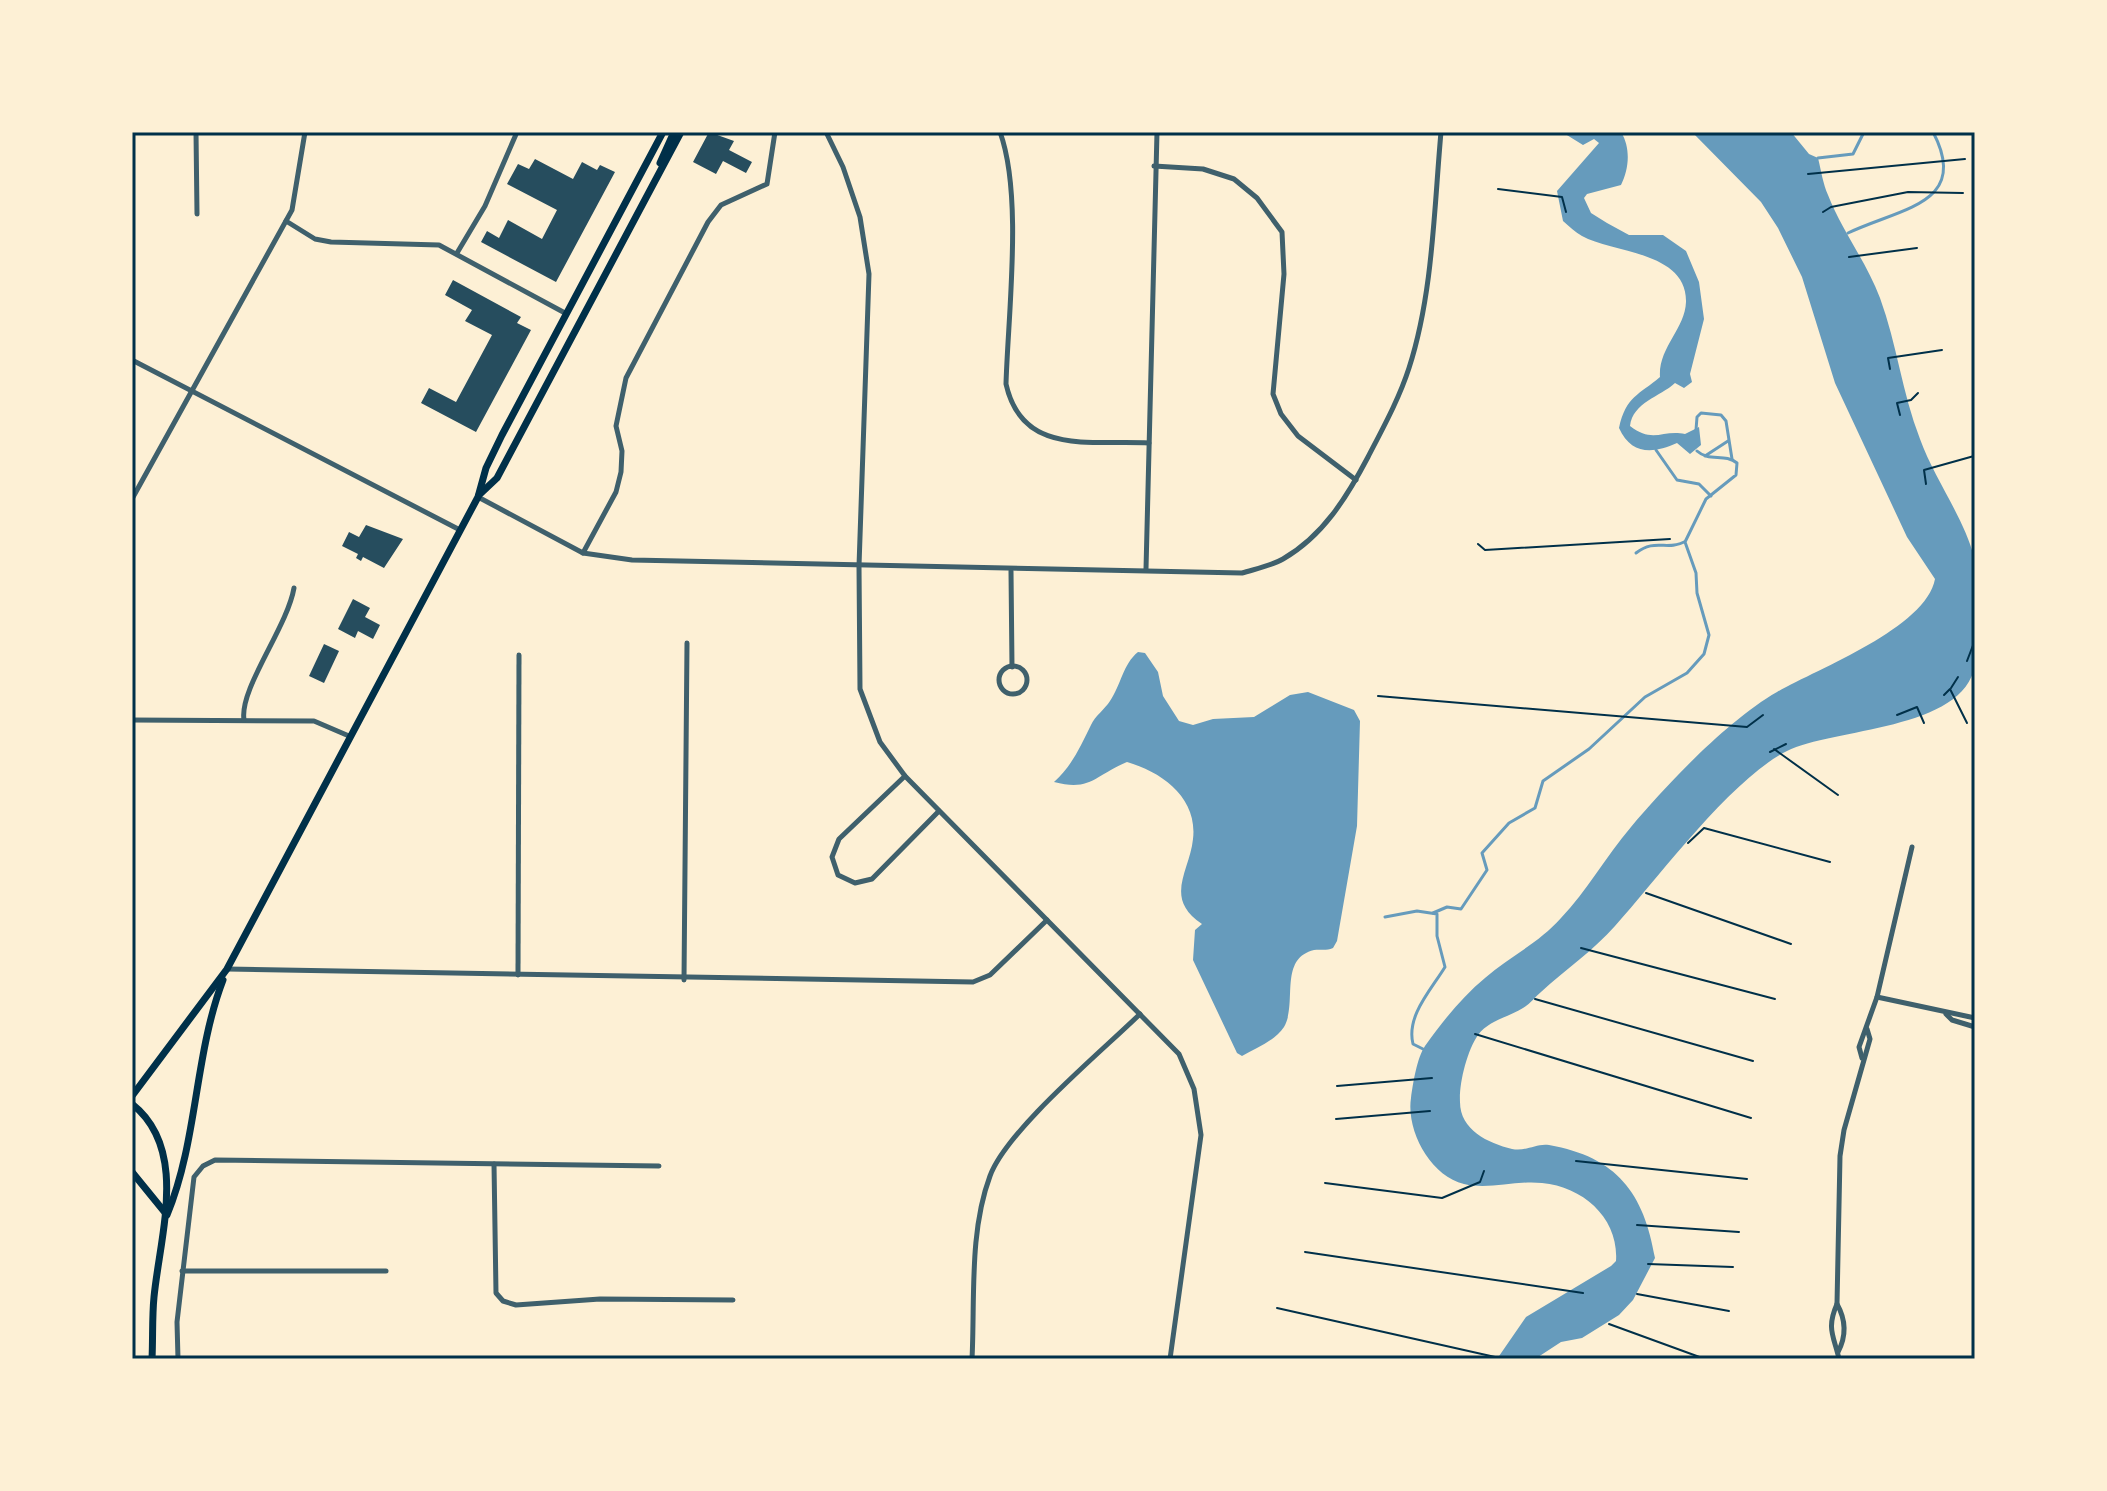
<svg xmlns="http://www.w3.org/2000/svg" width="2107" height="1491" font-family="Ubuntu,sans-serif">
<rect width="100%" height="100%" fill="#fdf0d5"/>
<g fill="#669bbc">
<path d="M1562 132H1621C1631 148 1629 169 1621 185L1587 194 1584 198 1591 213 1607 223 1629 235H1663L1686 251 1699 282 1704 319 1690 374 1692 382 1684 388 1675 383C1660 397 1633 402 1630 426 1653 444 1663 429 1685 434L1699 427 1701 445 1690 454 1677 443C1653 454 1631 455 1619 428 1626 396 1639 395 1660 377 1658 348 1685 329 1686 302 1687 251 1612 253 1582 236 1575 232 1569 226 1563 221L1557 191 1599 143 1594 139 1583 145Z"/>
<path d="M1692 132H1791L1809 154 1818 158C1821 170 1823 184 1828 195 1842 231 1866 261 1880 298 1897 344 1902 393 1920 439 1934 478 1964 518 1974 557 1979 573 1978 647 1975 665 1964 731 1832 728 1787 751 1731 779 1659 877 1615 926 1594 950 1565 970 1541 992 1535 997 1530 1004 1523 1008 1509 1017 1489 1020 1478 1035 1467 1051 1459 1083 1460 1102 1460 1130 1488 1143 1512 1149 1526 1152 1536 1143 1549 1145 1617 1157 1644 1193 1655 1258L1633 1300 1619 1315 1582 1338 1561 1342 1535 1359H1497L1526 1317 1611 1266 1616 1261C1619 1219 1584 1187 1542 1183 1516 1180 1489 1190 1464 1184 1430 1176 1406 1130 1411 1098 1413 1083 1417 1058 1425 1046 1442 1022 1462 997 1485 978 1509 957 1539 943 1561 918 1587 891 1606 856 1631 827 1667 784 1728 720 1777 692 1817 669 1926 628 1935 579L1907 537 1835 383 1802 277 1778 228 1761 202Z"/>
<path d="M1138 652 1145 653 1158 672 1163 696 1179 721 1193 725 1213 719 1254 717 1290 695 1308 692 1354 710 1360 721 1357 826 1337 941 1333 948C1326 951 1321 949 1314 950 1278 959 1298 1003 1284 1027 1275 1041 1256 1048 1242 1056L1237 1053 1193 960 1195 930 1202 924C1163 898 1190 871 1193 839 1198 798 1162 772 1127 762 1095 775 1091 792 1054 782 1072 766 1080 747 1091 725 1095 716 1105 709 1110 701 1121 685 1123 664 1138 652Z"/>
</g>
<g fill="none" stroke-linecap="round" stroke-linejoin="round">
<g stroke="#669bbc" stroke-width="3">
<path d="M1818 158 1853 154 1864 132"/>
<path d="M1848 233C1900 208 1971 204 1933 132"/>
<path d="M1696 430 1697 417 1701 413 1721 415 1726 421 1732 459"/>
<path d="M1656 450 1677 480 1699 484 1711 496"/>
<path d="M1705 456 1728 441"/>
<path d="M1636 553C1655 538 1667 551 1684 542"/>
<path d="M1433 913 1447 907 1461 909 1487 870 1482 853 1509 823 1535 808 1543 781 1589 749 1645 697 1687 673 1704 654 1709 635 1697 593 1696 573 1685 542 1706 499 1736 475 1737 463C1725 453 1709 462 1697 451"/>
<path d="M1385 917 1417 911 1437 914V936L1445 967C1431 990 1406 1016 1413 1044L1423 1049"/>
</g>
</g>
<g fill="#264d5e">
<path d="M709 132 734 141 729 150 752 162 746 173 723 161 716 174 693 162Z"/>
<path d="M535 159 573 179 582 162 597 170 600 165 615 172 556 282 481 242 487 231 499 238 508 220 542 239 557 210 507 184 518 164 529 169Z"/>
<path d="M453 280 521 317 517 323 531 330 476 432 421 403 429 388 456 402 492 335 465 321 472 310 445 295Z"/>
<path d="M366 525 403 539 384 568 363 557 361 561 356 558 358 554 342 546 349 532 359 537Z"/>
<path d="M353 599 370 608 365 617 380 625 373 639 358 631 355 638 338 629Z"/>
<path d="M324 644 339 651 324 683 309 676Z"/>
</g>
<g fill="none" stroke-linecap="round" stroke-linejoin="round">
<g stroke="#003049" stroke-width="2">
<path d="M1808 174 1965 159"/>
<path d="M1498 189 1562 197 1566 212"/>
<path d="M1823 212 1831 207 1908 192 1963 193"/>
<path d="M1849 257 1917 248"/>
<path d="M1890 369 1888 358 1942 350"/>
<path d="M1900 415 1897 403 1911 400 1918 393"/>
<path d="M1926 484 1924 470 1974 456"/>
<path d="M1478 544 1485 550 1670 539"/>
<path d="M1967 661 1975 640"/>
<path d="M1951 688 1958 677"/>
<path d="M1944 695 1950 689 1967 723"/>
<path d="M1378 696 1747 727 1763 715"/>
<path d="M1897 715 1917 707 1924 723"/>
<path d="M1774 749 1838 795"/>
<path d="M1770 752 1786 744"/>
<path d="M1688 843 1704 828 1830 862"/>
<path d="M1646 893 1791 944"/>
<path d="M1581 948 1775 999"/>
<path d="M1535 999 1753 1061"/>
<path d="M1475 1034 1751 1118"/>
<path d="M1337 1086 1432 1078"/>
<path d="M1336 1119 1430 1111"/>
<path d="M1576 1161 1747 1179"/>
<path d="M1325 1183 1442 1198 1480 1182 1484 1171"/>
<path d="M1637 1225 1739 1232"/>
<path d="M1305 1252 1583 1293"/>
<path d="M1648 1264 1733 1267"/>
<path d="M1637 1294 1729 1311"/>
<path d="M1277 1308 1504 1359"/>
<path d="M1609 1324 1705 1359"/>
<path d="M1274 1357 1295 1359"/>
</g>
<g stroke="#3f606c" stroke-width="5">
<path d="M196 132 197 214"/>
<path d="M826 132 843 167 860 217 869 274 859 566 860 689 880 742 905 776 1179 1054 1194 1089 1201 1135 1170 1359"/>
<path d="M1000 132C1023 195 1008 314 1006 384 1022 456 1090 440 1149 443"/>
<path d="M1154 166 1203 169 1234 179 1257 198 1282 232 1284 274 1273 394 1281 414 1298 436 1356 480"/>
<path d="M286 221 315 239 331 242 439 245 565 313"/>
<path d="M457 253 485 206 517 132"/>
<path d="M132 360 460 530"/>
<path d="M478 497 583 553 632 560 1242 573C1255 569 1271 566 1283 559 1323 536 1347 497 1368 457 1383 428 1399 399 1409 368 1433 294 1434 209 1441 132"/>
<path d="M132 499 292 210 305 132"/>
<path d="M583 553 616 492 621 472 622 451 616 426 626 378 708 222 721 205 767 184 775 132"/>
<path d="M1146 569 1157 132"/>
<path d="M1011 571 1012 667"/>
<circle cx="1013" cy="680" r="14"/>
<path d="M132 720 314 721 349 736"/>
<path d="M244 720C239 689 287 628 294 588"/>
<path d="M905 776 839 839 832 857 838 875 855 883 872 879 939 811"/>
<path d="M227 969 973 982 990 975 1047 920"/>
<path d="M518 975 519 655"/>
<path d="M684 980 687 643"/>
<path d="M1877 997 1975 1018"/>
<path d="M1946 1014 1952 1020 1975 1027"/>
<path d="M1862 1058 1859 1047 1877 997 1912 847"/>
<path d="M494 1164 496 1293 503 1301 516 1305 600 1299 733 1300"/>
<path d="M182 1271H386"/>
<path d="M1837 1304C1846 1320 1846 1337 1838 1352"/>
<path d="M178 1359 177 1322 194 1177 203 1166 215 1160 659 1166"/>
<path d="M972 1359C975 1300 969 1232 990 1176 1007 1130 1101 1052 1140 1014"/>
<path d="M1839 1359C1834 1336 1826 1329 1837 1304L1840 1156 1844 1130 1870 1039 1867 1029"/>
</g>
<g stroke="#003049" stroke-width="7">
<path d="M660 163 674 132"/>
<path d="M479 495 497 478 681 132"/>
<path d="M132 1096 227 969 478 497 486 468 502 435 663 132"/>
<path d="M132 1104C189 1149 160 1235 154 1297 152 1317 153 1338 152 1359"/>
<path d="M132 1172 167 1215C198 1140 194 1056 223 980"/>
</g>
</g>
<rect width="2107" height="1491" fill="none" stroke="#fdf0d5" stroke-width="268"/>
<rect x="134" y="134" width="1839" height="1223" fill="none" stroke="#003049" stroke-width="3"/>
</svg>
